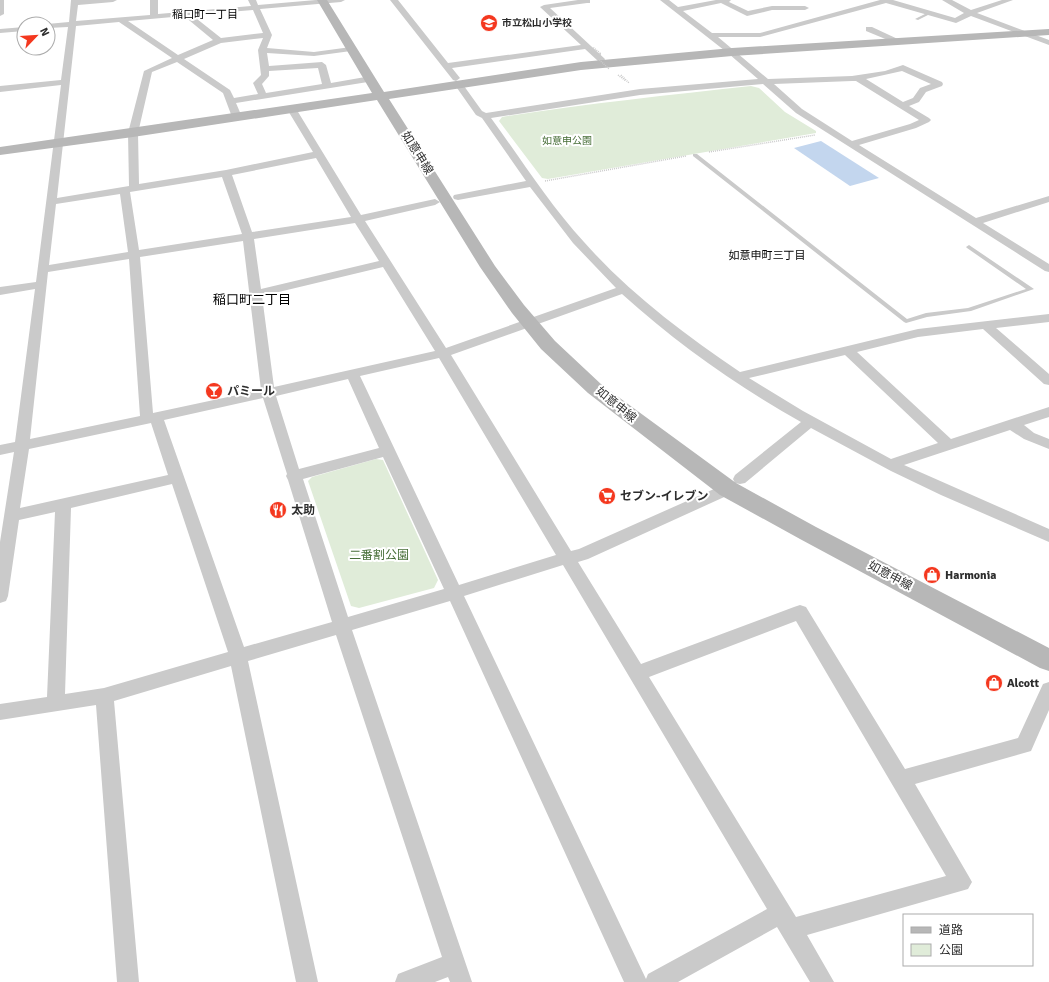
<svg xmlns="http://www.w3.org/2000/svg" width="1049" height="982" font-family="Signika,'Noto Sans JP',sans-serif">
<rect width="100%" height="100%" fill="#fff"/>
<g fill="#e0ecd9">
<path d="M751 86 759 88 785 112 816 131V133L548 179 542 178 499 121 502 117C585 104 668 95 751 86Z"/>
<path d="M376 459 383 460 438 580 434 588 359 608 351 606 308 481 312 477Z"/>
</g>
<path fill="#c3d6ee" d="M821 141 879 178 850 186 794 148Z"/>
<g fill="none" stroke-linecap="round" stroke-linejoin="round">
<g stroke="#cacaca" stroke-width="1.5" stroke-dasharray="1 1" stroke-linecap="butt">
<path d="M618 75 626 81"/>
<path d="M621 75 629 83"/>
<path d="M709 152 815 135"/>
<path d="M545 181 686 156"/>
</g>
<g fill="#cacaca" fill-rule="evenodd">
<path d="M929 12 932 13 918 20 915 19Z"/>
<path d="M693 154H697L907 319 926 313 968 308 1026 289 967 248 966 247 969 245 1034 289 971 311 927 317 906 323 904 322 693 156Z"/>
</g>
<g fill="#cacaca" fill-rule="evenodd">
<path d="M0 0H4V14L0 16Z"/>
<path d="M71 0H117L113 2 78 5 76 21 150 15V0H158V14L251 6 248 0H256L258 5 316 0H345L341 2 260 9 272 35 267 48 314 52 351 47 355 49 351 51 314 56 267 53 269 66 322 62 326 65 331 83 371 76 375 79 374 81 236 103 242 117 237 120 232 117 223 93 177 62 152 72 138 133 139 184 226 170 313 152 287 109 292 106 295 107 361 215 435 199 440 202 435 205 365 221 446 348 616 288 573 243 530 187 458 200 454 199 453 197 454 195 526 181 482 118 476 115 457 88 458 86H464L482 111 486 113 640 89 758 79 729 54 660 0H669L678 7 716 0H731L729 2 748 11 772 6H805L809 8 805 10H772L747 16 721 3 683 11 712 33H760L880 0H893L955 18 964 13 942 0H952L971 10 1002 0H1013L977 13 1049 40V45L971 16 956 23 886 3 760 37H718L768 79 852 76 885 71 903 65 942 82 943 84 942 86 926 92 919 102 909 106 929 118 931 120 929 122 916 128 859 145 976 218 1049 196V202L983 223 1049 264V272L1045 271 796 113 763 84 640 95 491 118C521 159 549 204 584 242 629 293 684 334 740 372L918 329 1049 314V322L996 328 1049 374V385L1044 384 983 329 918 337 857 352 951 439 1049 407V417L1024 425 1034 433 1049 439V449L1024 439 1010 430 904 465 1049 529V542L941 495 891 471 811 428 745 483 740 484 735 483 733 479 735 475 801 422C737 386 676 343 622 294L451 355 571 551 579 549 723 485 728 484 733 485 735 489 733 493 588 559 578 562 641 664 794 607 800 605 806 607 905 769 1018 738 1043 684 1049 682V710L1031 751 915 784 968 875 972 882 968 889 807 935 834 982H810L777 927 678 982H624L450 601 352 630 472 982H450L448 977 435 982H395L398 974 442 957 336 635 248 661 318 982H296L231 666 114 701 139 982H117L96 705 0 720V704L47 697 55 512 19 520 8 596 6 601 0 603V542L14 452 0 455V445L15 442 35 289 0 295V287L36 282 61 85 0 92V86L61 80 68 27 48 28V24H47L69 22ZM253 10 263 33 221 38 192 15ZM184 16 213 40 178 55 128 21ZM119 22 172 58 144 71 128 133 129 186 57 198 76 26ZM263 38 258 50 261 75 253 83 258 94 234 98 230 90 184 59 221 43ZM318 68 322 84 266 93 262 84 269 76V71ZM902 71 931 84 920 88 913 98 903 102 866 79ZM852 81H856L919 120 910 124 852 141 802 109 774 84ZM316 158 351 217 252 232 232 175ZM222 177 242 234 139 250 130 192ZM120 194 128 252 49 265 56 204ZM355 223 379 261 261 289 254 239ZM243 241 261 390 153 413 140 257ZM129 259 140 416 30 439 48 272ZM383 267 435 351 274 387 262 296ZM845 355 938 443 891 459 803 411 749 378ZM439 358 556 555 459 585 360 376ZM348 379 379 448 299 469 276 396ZM263 398 287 474 286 476 288 480 332 622 244 647 164 420ZM151 423 168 475 20 508 29 449ZM383 457 444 589 348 617 303 479ZM172 484 228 652 104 688 65 694 71 508ZM563 565 767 909 648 974 646 979 464 596ZM796 621 946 876 796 917 649 677Z"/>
<path d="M390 0H398L448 63 581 45 540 7 544 5 578 0H590V3H587L550 8 605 59 604 61H598L585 49 452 68 460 78 456 81 453 80Z"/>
<path d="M24 27V31L0 33V29Z"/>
<path d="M866 27H872L902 41 901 43H895L866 31Z"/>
</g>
<path fill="#b7b7b7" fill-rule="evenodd" d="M317 0H327L384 92 581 62 732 48 1049 29V35L732 56 581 70 389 99 495 266 524 305 555 341 602 385 736 483 816 527 1049 648V671L1040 668 800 539 720 495 588 393 541 349 512 313 480 267 377 100 133 137 0 155V147L372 93Z"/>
<path stroke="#cacaca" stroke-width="1.5" stroke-dasharray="1 1" stroke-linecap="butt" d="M596 54H601L594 48 588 49 609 69"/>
</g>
<defs>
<g id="school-disc" transform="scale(0.9)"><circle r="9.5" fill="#f4381f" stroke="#fff"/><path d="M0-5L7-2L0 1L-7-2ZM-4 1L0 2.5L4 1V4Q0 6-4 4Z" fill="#fff"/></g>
<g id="bar-disc" transform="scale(0.9)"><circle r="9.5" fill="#f4381f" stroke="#fff"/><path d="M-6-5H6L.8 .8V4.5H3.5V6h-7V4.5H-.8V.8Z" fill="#fff"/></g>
<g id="supermarket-disc" transform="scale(0.9)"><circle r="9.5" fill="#f4381f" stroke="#fff"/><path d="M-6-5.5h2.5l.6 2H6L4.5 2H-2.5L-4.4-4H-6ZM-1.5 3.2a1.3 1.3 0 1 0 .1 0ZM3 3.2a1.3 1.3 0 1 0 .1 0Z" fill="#fff"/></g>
<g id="restaurant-disc" transform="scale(0.9)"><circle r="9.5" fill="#f4381f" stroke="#fff"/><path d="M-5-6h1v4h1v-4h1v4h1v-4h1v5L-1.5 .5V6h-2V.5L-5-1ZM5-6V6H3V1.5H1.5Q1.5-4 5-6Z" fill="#fff"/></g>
<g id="shop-disc" transform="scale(0.9)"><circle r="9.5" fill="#f4381f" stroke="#fff"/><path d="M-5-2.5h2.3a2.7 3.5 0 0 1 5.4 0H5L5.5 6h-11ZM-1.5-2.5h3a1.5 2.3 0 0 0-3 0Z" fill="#fff"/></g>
</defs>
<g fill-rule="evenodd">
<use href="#school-disc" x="489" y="23"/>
<use href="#bar-disc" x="214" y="391"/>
<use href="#supermarket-disc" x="607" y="496"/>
<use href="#restaurant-disc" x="278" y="510"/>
<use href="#shop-disc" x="932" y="575"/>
<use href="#shop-disc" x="994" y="683"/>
</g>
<g text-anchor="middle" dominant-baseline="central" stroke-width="4" stroke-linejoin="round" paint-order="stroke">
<g font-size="10" font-weight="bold" fill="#2d2d2d" stroke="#fff" text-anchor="start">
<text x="502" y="23">市立松山小学校</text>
</g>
<g font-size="10" fill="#466d37" stroke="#fff">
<text x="567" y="141">如意申公園</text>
</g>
<g font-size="11" fill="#000" stroke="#fff">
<text x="205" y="14">稲口町一丁目</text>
<text x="767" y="255">如意申町三丁目</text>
</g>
<g font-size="12" fill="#2d2d2d" stroke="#fff">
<text transform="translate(417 153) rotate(58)">如意申線</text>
<text transform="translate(616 405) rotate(39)">如意申線</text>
<text transform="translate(890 576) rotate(28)">如意申線</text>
</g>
<g font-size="12" font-weight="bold" fill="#2d2d2d" stroke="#fff" text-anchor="start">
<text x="227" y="391">パミール</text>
<text x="620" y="496">セブン-イレブン</text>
<text x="291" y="510">太助</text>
<text x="945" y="575">Harmonia</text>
<text x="1007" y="683">Alcott</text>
</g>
<g font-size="12" fill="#466d37" stroke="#fff">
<text x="379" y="555">二番割公園</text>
</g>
<g font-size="13" fill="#000" stroke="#fff">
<text x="252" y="300">稲口町二丁目</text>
</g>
</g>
<rect x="903" y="914" width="130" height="52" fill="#ffffff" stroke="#ababab"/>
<rect x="911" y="927" width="20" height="6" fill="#b7b7b7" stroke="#ababab"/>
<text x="939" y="934" font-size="12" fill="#2d2d2d">道路</text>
<rect x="911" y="944" width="20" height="12" fill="#e0ecd9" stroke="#ababab"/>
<text x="939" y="954" font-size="12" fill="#2d2d2d">公園</text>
<g transform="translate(36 36) rotate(65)"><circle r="19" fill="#ffffff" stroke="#ababab"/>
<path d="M0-3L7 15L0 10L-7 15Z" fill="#f4381f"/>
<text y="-6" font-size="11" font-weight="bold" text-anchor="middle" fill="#2d2d2d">N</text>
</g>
</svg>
